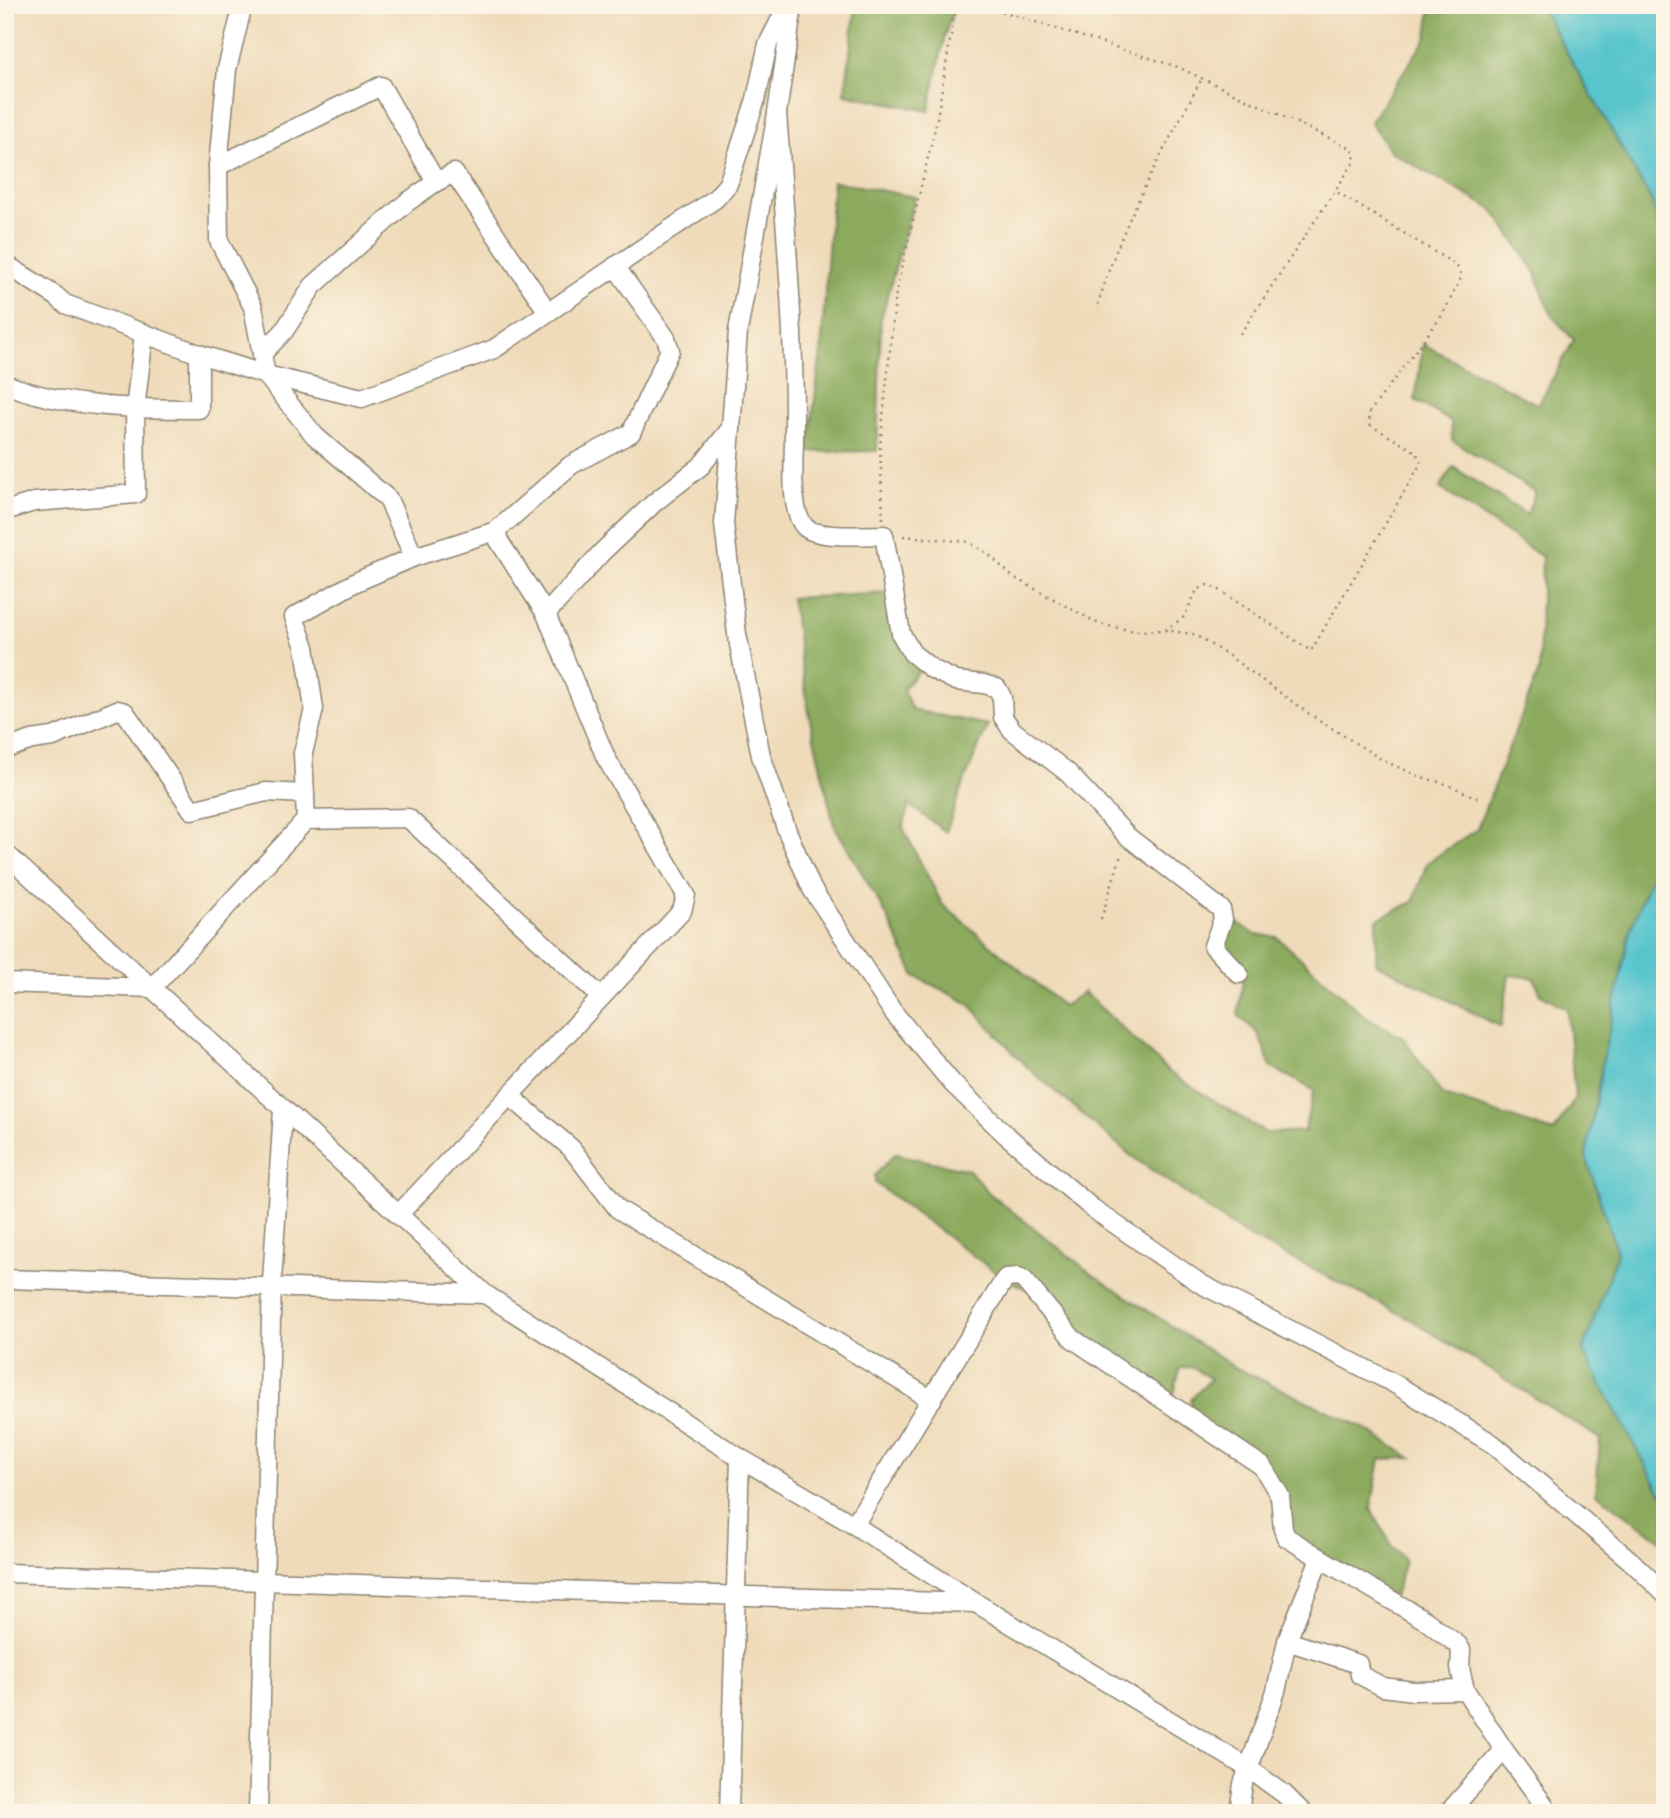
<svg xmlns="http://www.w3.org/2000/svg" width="1670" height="1818" font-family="'IM FELL DW Pica',serif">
<rect width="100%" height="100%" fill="#fcf5e5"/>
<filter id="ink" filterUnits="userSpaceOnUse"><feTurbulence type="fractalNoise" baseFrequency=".0143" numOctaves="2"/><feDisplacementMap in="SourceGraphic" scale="14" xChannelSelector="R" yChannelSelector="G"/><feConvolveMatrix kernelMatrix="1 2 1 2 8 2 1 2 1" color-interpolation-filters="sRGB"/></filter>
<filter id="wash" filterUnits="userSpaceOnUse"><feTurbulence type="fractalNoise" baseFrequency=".00686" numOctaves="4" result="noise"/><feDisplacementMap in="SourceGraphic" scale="28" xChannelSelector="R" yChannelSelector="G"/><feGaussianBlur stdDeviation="1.57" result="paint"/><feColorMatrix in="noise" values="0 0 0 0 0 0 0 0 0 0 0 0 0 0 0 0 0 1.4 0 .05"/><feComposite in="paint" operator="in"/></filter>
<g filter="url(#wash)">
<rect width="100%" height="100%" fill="#efdbba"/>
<g fill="#8baa5d" stroke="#5b6a44" stroke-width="2">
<path d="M856 5H955L945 35 929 111 845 94Z"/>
<path d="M1431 5H1540L1652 201 1665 251V840L1630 931 1604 1055 1586 1156 1617 1253 1583 1352 1660 1491 1665 1495V1543L1596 1493 1600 1439 1410 1319 1244 1234 1130 1155 1028 1068 968 1003 915 976 887 916 834 825 811 725 791 598 891 593 889 616 901 649 923 666 903 689 912 710 988 725 961 789 946 832 909 805 903 828 942 904 1063 1006 1084 992 1169 1072 1266 1133 1304 1131 1314 1090 1271 1067 1258 1033 1238 1015 1243 980 1218 944 1237 922 1256 935 1277 937 1368 1019 1402 1036 1442 1095 1554 1132 1575 1098 1567 1009 1541 994 1534 978 1509 975 1501 1027 1376 963 1377 919 1413 902 1427 863 1477 829 1539 671 1542 557 1440 488 1453 467 1527 515 1535 492 1452 440 1451 422 1415 400 1423 344 1538 405 1574 340 1551 315 1535 271 1493 210 1391 152 1370 122 1427 37Z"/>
<path d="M833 181 915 197 881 319 877 451 808 452 821 352Z"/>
<path d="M895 1154 969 1170 989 1193 1092 1274 1234 1367 1362 1427 1411 1458 1380 1459 1371 1509 1392 1546 1405 1561 1394 1597 1288 1539 1279 1484 1193 1419 1191 1399 1211 1379 1191 1367 1180 1368 1174 1394 1166 1397 1074 1337 1037 1294 1002 1277 875 1183V1175Z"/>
</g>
<g fill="#58c5cd" stroke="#42787c" stroke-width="2">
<path d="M1540 5H1665V251L1652 201Z"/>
<path d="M1665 840V1495L1660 1491 1583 1352 1617 1253 1586 1156 1604 1055 1630 931Z"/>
</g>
</g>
<g filter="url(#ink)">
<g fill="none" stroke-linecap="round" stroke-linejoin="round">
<g stroke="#8d8372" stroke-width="21">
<g id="street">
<path d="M777 113C785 221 795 330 794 438 794 460 789 511 805 527 817 539 867 535 884 535L901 634 912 653 932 669 956 681 984 684 997 688 1002 697 1003 717 1012 730 1067 772 1127 836 1221 909 1223 919 1213 946 1239 974"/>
<path d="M218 166 227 69 243 5"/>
<path d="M5 264 56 296 65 304 199 354 266 375 362 398 494 349 715 199 728 184 756 99 768 44 788 5"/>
<path d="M262 354 284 331 313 286 406 203 436 182 454 173 548 312"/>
<path d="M5 384C67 408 134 409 199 409V354"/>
<path d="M731 428 724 524 737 634 761 756 787 831 812 889 893 1012 952 1083 1006 1135 1092 1208 1201 1284 1395 1384 1493 1444 1632 1562 1665 1594"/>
<path d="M5 511 34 502 136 494 135 409 144 334"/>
<path d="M414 557 388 499 315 436 266 375 253 307 219 241 218 166 381 86 436 182"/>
<path d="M546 614 602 552 655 502 701 466 731 428 738 331 777 113 793 5"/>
<path d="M5 749 32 740 53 737 117 710 125 712 192 810 266 792 305 794"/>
<path d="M306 820 303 753 314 709 305 647 294 617 356 582 414 557 496 531 571 465 631 433 670 350 666 338 615 266"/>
<path d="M5 853 485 1294 740 1458 854 1525 976 1603 1248 1768 1284 1794 1303 1813"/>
<path d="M5 983 152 988 306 820 408 818 601 997"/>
<path d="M510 1096 571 1148 618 1209 932 1400"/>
<path d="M398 1215 682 911 686 895 606 758 546 614 499 541 496 531"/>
<path d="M5 1279 485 1294"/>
<path d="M854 1525 1003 1282 1006 1278 1018 1277 1024 1280 1073 1339 1262 1466 1280 1496 1283 1529 1286 1537 1320 1558 1287 1641 1276 1691 1243 1784 1239 1813"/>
<path d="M1320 1558 1425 1620 1458 1645 1461 1650 1460 1668 1465 1690 1504 1750 1550 1813"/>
<path d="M5 1573 974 1603"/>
<path d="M1287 1641 1358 1664 1360 1675 1383 1687 1413 1691 1465 1690"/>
<path d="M258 1813 272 1282 283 1109"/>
<path d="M729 1813 740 1458"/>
<path d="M1448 1813 1504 1750"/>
</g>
</g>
<g stroke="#8d8372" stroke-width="2.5" stroke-dasharray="2 5" stroke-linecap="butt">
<path d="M982 5 1178 67 1348 147 1355 153 1354 162 1240 334"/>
<path d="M1098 305C1120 225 1163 152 1201 80"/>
<path d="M883 519 880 447 896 291 936 124 956 5"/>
<path d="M903 536 969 542 988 554 1013 577 1099 624 1134 631 1165 630 1193 634 1226 654 1308 713 1384 761 1421 777 1446 784 1480 799"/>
<path d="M1165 630 1184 617 1197 590 1207 585 1218 589 1311 651 1421 463 1416 452 1370 425 1369 413 1443 314 1462 276 1456 265 1335 191"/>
<path d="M1101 919 1122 852"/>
</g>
<use href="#street" stroke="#fff" stroke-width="18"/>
</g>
</g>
<rect width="1670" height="1818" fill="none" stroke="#fcf5e5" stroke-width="28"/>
</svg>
